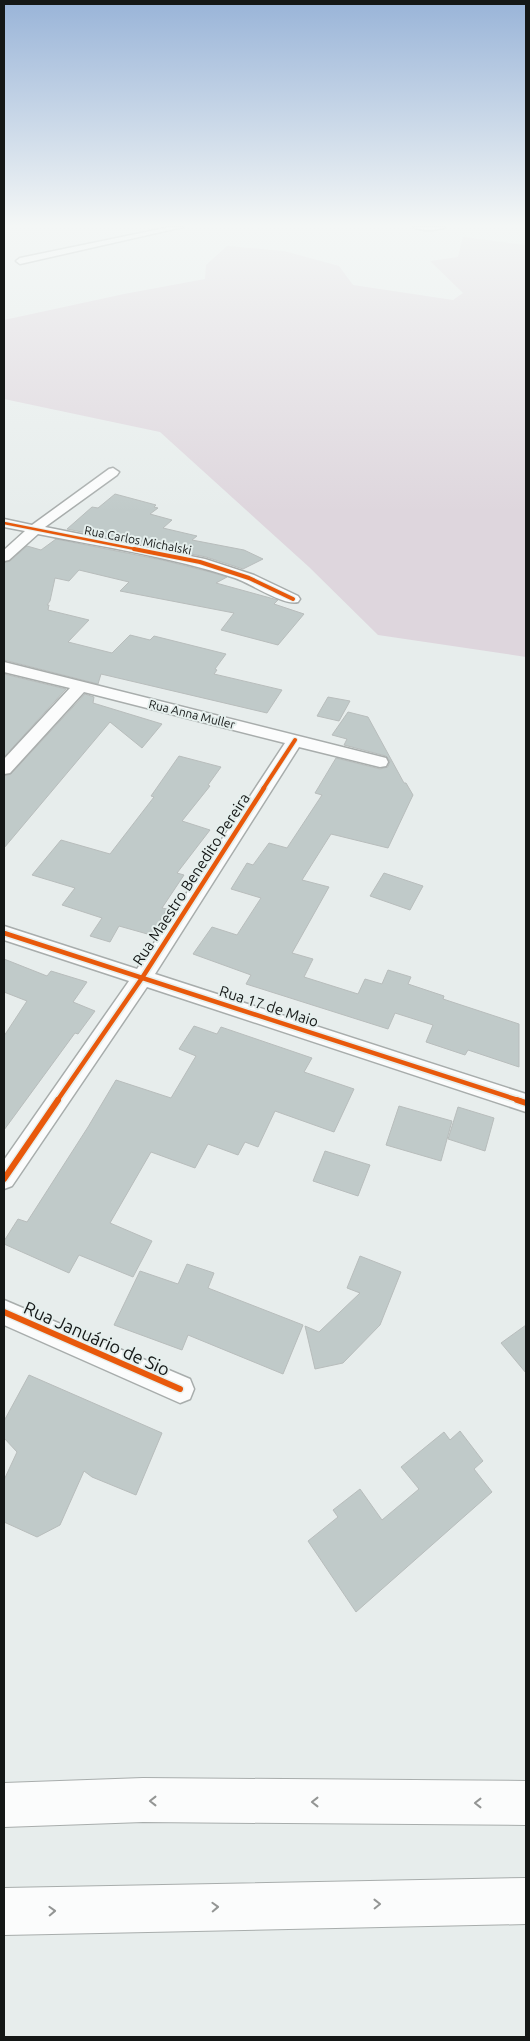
<svg xmlns="http://www.w3.org/2000/svg" width="530" height="2041" font-family="Ubuntu,sans-serif">
<rect width="100%" height="100%" fill="#e7edec"/>
<path fill="#ded6dd" d="M463 237 526 245V657L378 635 309 567 160 432 4 399V320L124 294 205 279 206 265 227 246 284 251 339 266 353 285 453 300 463 293 430 261 458 257Z"/>
<g fill="#c0cac9" stroke="#b8bdbc">
<path d="M115 494 156 505 154 507 158 508 150 514 172 520 163 528 197 536 192 540 244 550 263 559 243 569 206 557 67 529 92 507 98 508Z"/>
<path d="M56 539 162 560 210 572 227 577 216 583 274 599 278 600 274 604 304 614 278 645 221 630 234 613 120 591 129 582 79 570 69 581 55 578 50 601 47 605H49L48 610 89 620 68 642 112 653 130 635 150 640 154 636 226 654 215 669 217 670 214 674 282 690 267 713 101 674 98 684 4 660V563L10 561 27 546 41 550Z"/>
<path d="M4 674 66 689 4 757Z"/>
<path d="M85 694 94 697 93 703 162 724 142 748 110 722 4 848V776L11 774Z"/>
<path d="M328 697 350 701 339 721 317 716Z"/>
<path d="M348 712 368 717 404 783H406L413 795 388 848 331 834 302 880 329 887 292 953 313 959 304 977 358 994 365 979 382 984 388 970 411 977 408 984 444 996 443 999 519 1024V1067L468 1050 465 1055 426 1042 433 1025 395 1013 388 1029 246 984 251 975 193 954 212 927 237 935 261 898 231 889 247 863 253 865 269 843 287 848 322 795 315 793 336 758 380 769 388 767 390 761 386 756 344 745 347 739 332 735Z"/>
<path d="M179 756 221 767 208 785 210 786 182 821 210 830 177 873 184 875 162 908 167 909 151 935 119 926 110 942 90 936 102 918 62 905 75 888 32 875 61 840 110 854 154 797 151 796Z"/>
<path d="M384 873 423 886 410 910 370 896Z"/>
<path d="M4 959 47 976 51 971 87 982 73 1002 95 1011 78 1034 75 1033 4 1130V1036L27 1001 4 992Z"/>
<path d="M194 1026 217 1034 221 1027 312 1058 304 1072 354 1089 334 1132 275 1111 258 1147 245 1142 238 1155 208 1144 195 1168 151 1152 110 1223 152 1241 133 1277 79 1255 69 1273 4 1244V1241L18 1219 27 1222 88 1127 116 1080 171 1098 196 1056 179 1049Z"/>
<path d="M399 1106 452 1121 441 1161 386 1145Z"/>
<path d="M458 1107 494 1118 485 1151 448 1139Z"/>
<path d="M325 1151 370 1165 358 1196 313 1181Z"/>
<path d="M360 1256 401 1272 380 1325 343 1363 315 1369 305 1326 319 1332 360 1293 347 1288Z"/>
<path d="M187 1264 214 1273 208 1288 303 1325 283 1374 188 1335 182 1350 114 1325 140 1271 178 1284Z"/>
<path d="M526 1325V1373L501 1343Z"/>
<path d="M29 1375 162 1433 136 1495 92 1477 84 1471 60 1525 37 1537 4 1522V1480L17 1452 4 1438V1421Z"/>
<path d="M460 1431 483 1461 474 1469 492 1492 356 1612 308 1541 338 1517 333 1510 360 1489 382 1520 419 1489 401 1467 444 1432 450 1440Z"/>
</g>
<g fill="none" stroke-linecap="round" stroke-linejoin="round">
<g stroke="#a8adac" stroke-width="3">
<g id="street">
<path d="M170 227H183L20 264 16 261 20 258Z"/>
<path d="M413 227H445C438 231 420 231 413 227Z"/>
<path d="M113 468 119 472 117 475 45 527 205 559 254 575 298 596 300 599 298 602C284 606 250 583 235 578 171 557 104 547 38 534L9 560 4 561V550L25 531 4 527V519L32 525 109 469Z"/>
<path d="M4 662 386 758 388 762 386 766 380 767 299 747 155 974 526 1094V1112L147 987 12 1186 4 1189V1160L129 981 4 940V926L137 969 285 743 84 692 10 773 4 774V759L70 688 4 672Z"/>
<path d="M4 1300 190 1379 194 1389 190 1399 180 1403 4 1325Z"/>
</g>
</g>
<g stroke="#a8adac" stroke-width="2">
<g id="highway">
<path d="M143 1778 526 1781V1825L143 1822 4 1827V1783Z"/>
<path d="M526 1878V1924L4 1935V1888Z"/>
</g>
</g>
<use href="#street" fill="#fbfcfc" fill-rule="evenodd"/>
<use href="#highway" fill="#fbfcfc" fill-rule="evenodd"/>
<g stroke="#e5efed" stroke-width="4.5">
<path id="cycleway-far3" d="M4 523 140 550"/>
</g>
<g stroke="#e5efed" stroke-width="6">
<g id="cycleway-far2">
<path d="M134 549 200 562 249 578 293 599"/>
<path d="M263 789 295 740"/>
</g>
</g>
<g stroke="#e5efed" stroke-width="8">
<g id="cycleway-far1">
<path d="M4 933 521 1101"/>
<path d="M57 1101 142 978 264 788"/>
</g>
</g>
<g stroke="#e5efed" stroke-width="9">
<g id="cycleway">
<path d="M517 1100 526 1103"/>
<path d="M4 1179 58 1100"/>
<path d="M4 1312 180 1389"/>
</g>
</g>
<use href="#cycleway-far3" stroke="#e8590c" stroke-width="2.5"/>
<use href="#cycleway-far2" stroke="#e8590c" stroke-width="4"/>
<use href="#cycleway-far1" stroke="#e8590c" stroke-width="4.5"/>
<use href="#cycleway" stroke="#e8590c" stroke-width="6"/>
</g>
<defs><path id="oneway-chevron" d="M-2-3.5L2.5 0L-2 3.5" fill="none" stroke-width="1.6" stroke-linecap="round" stroke-linejoin="round" transform="scale(1.25)"/></defs>
<g stroke="#939594">
<use href="#oneway-chevron" transform="translate(153 1801) rotate(-180)"/>
<use href="#oneway-chevron" transform="translate(315 1802) rotate(-180)"/>
<use href="#oneway-chevron" transform="translate(478 1803) rotate(-180)"/>
<use href="#oneway-chevron" transform="translate(377 1904) rotate(-1)"/>
<use href="#oneway-chevron" transform="translate(215 1907) rotate(-2)"/>
<use href="#oneway-chevron" transform="translate(52 1911) rotate(-2)"/>
</g>
<linearGradient id="sky" x2="0" y2="1"><stop stop-color="#99b4d8"/><stop offset="0.44" stop-color="#f4f7f6"/><stop offset="1" stop-color="#f4f7f6" stop-opacity="0"/></linearGradient>
<rect width="530" height="512" fill="url(#sky)"/>
<g text-anchor="middle" dominant-baseline="central" stroke-width="4" stroke-linejoin="round" paint-order="stroke">
<g font-size="12" fill="#141716" stroke="#e5efed">
<text transform="translate(138 540) rotate(11)">Rua Carlos Michalski</text>
<text transform="translate(192 714) rotate(14)">Rua Anna Muller</text>
</g>
<g font-size="15" fill="#141716" stroke="#e5efed">
<text transform="translate(191 879) rotate(-57)">Rua Maestro Benedito Pereira</text>
<text transform="translate(269 1006) rotate(18)">Rua 17 de Maio</text>
</g>
<g font-size="18" fill="#141716" stroke="#e5efed">
<text transform="translate(97 1338) rotate(24)">Rua Januário de Sio</text>
</g>
</g>
<rect width="530" height="2041" fill="none" stroke="#141716" stroke-width="10"/>
</svg>
